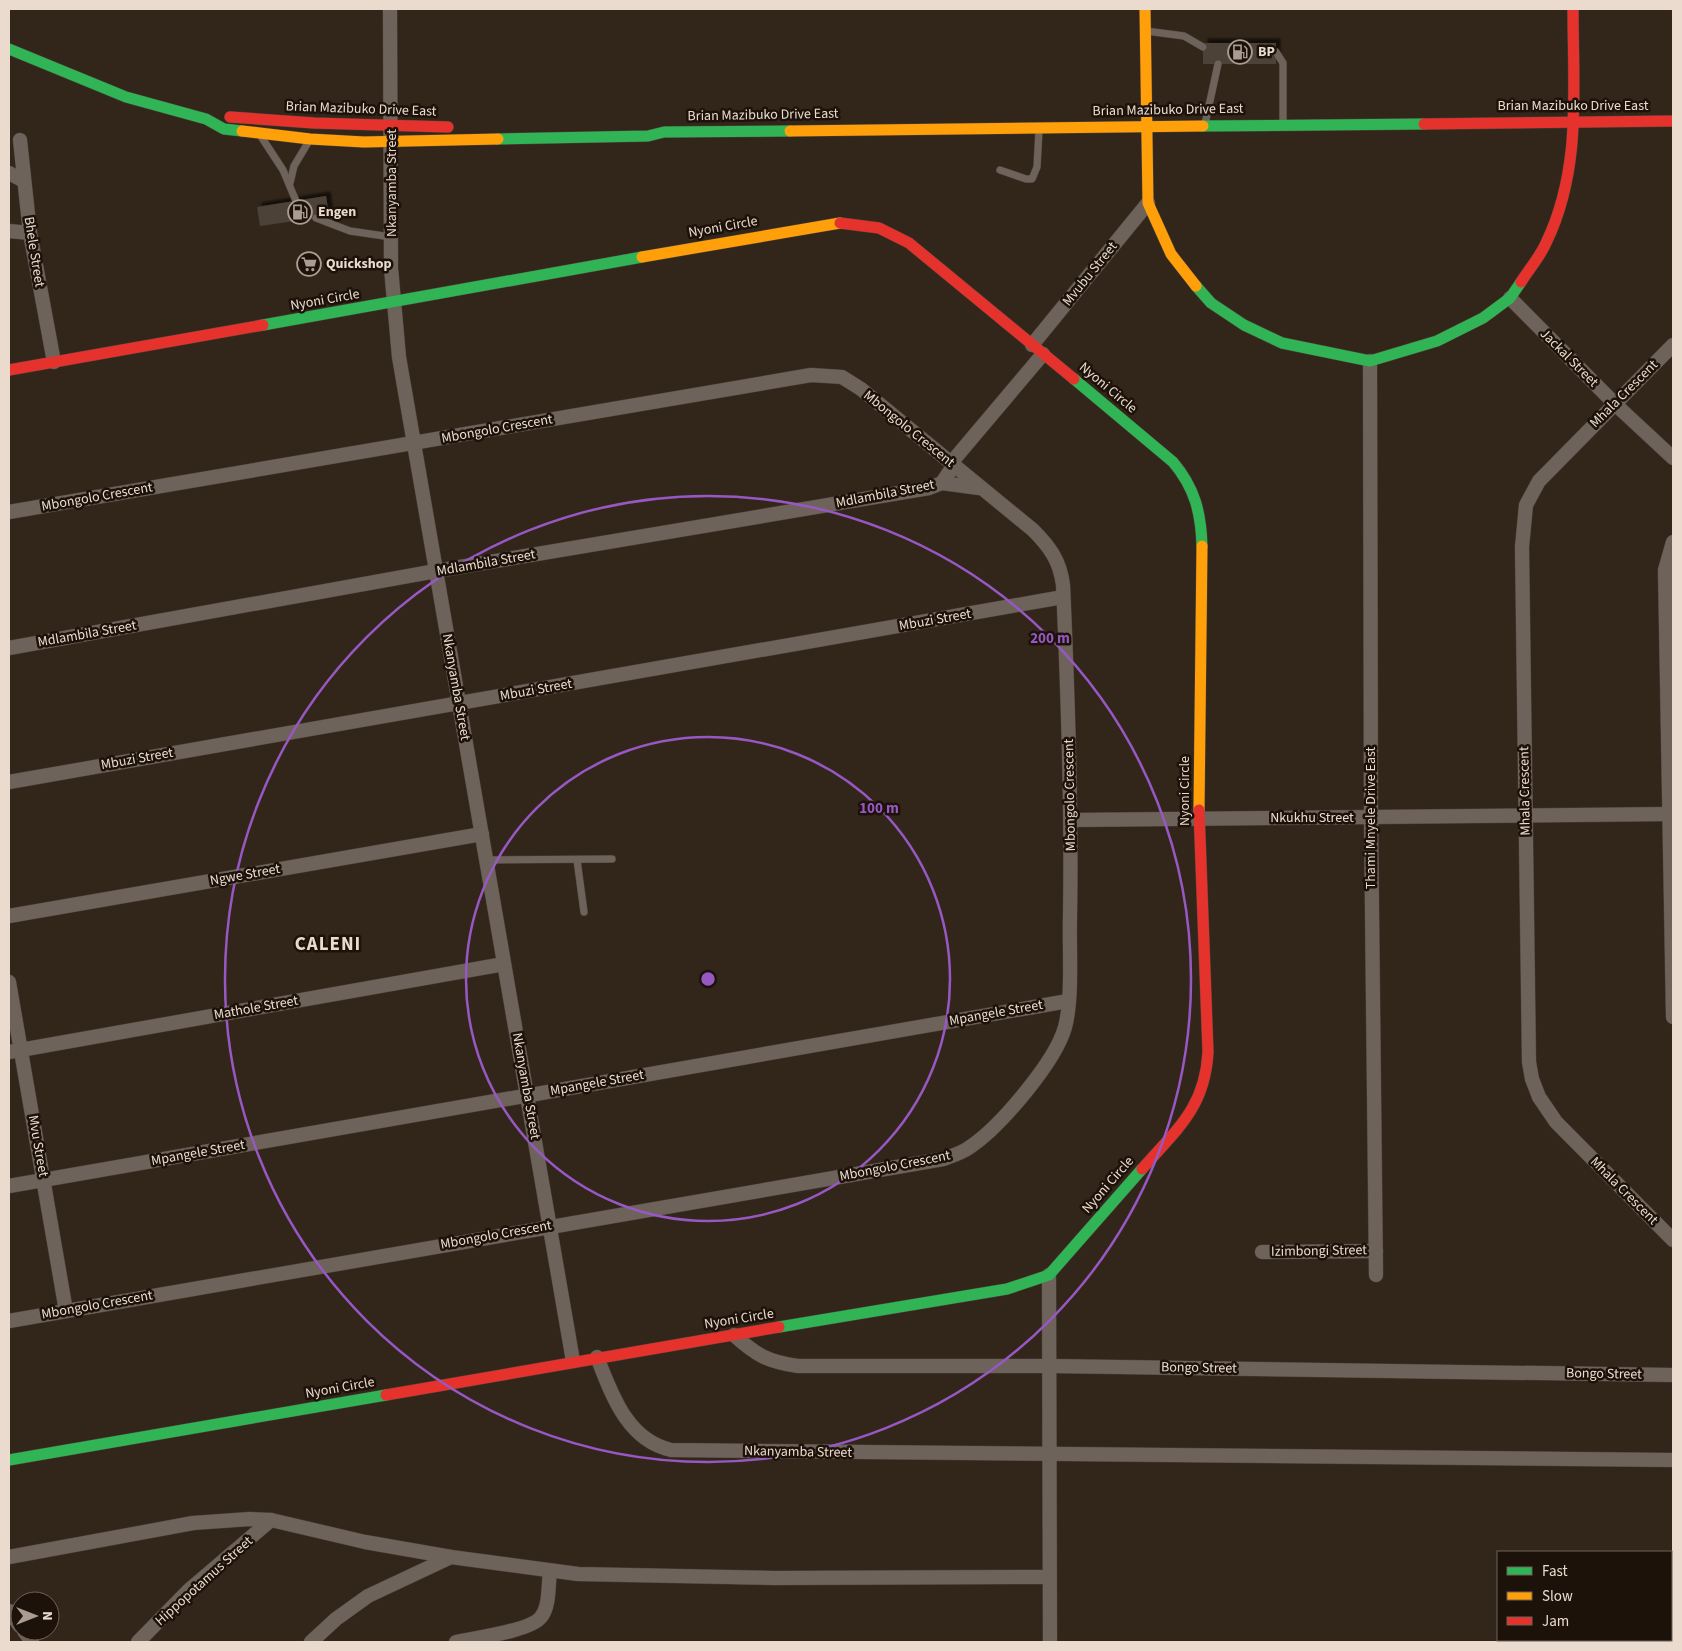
<svg xmlns="http://www.w3.org/2000/svg" width="1682" height="1651" font-family="'Source Sans 3',sans-serif">
<defs>
<filter id="shadow"><feDropShadow dx="4.5" dy="-4.5" stdDeviation="1" flood-color="#0009"/></filter>
</defs>
<rect width="100%" height="100%" fill="#32261a"/>
<g fill="#4d4339" filter="url(#shadow)">
<rect x="1203" y="43" width="73" height="21"/>
<path d="M326 196 329 216 260 226 257 207Z"/>
</g>
<g fill="none" stroke-linecap="round" stroke-linejoin="round">
<g stroke="#4c4138" stroke-width="8">
<g id="lane">
<path d="M1146 31 1184 36 1203 47"/>
<path d="M1276 52 1283 63V123"/>
<path d="M1205 124 1218 64"/>
<path d="M262 138 283 170 296 201"/>
<path d="M1000 170 1026 179H1032L1037 167 1039 130"/>
<path d="M290 183 294 166 309 141"/>
<path d="M316 218 350 231 391 237"/>
<path d="M486 860 612 859"/>
<path d="M577 860 584 912"/>
</g>
</g>
<g stroke="#4c4138" stroke-width="15">
<g id="street">
<path d="M390 9 391 268 399 357 573 1361"/>
<path d="M20 140 30 233 54 362"/>
<path d="M9 173 24 181"/>
<path d="M9 231 30 233"/>
<path d="M1510 298 1615 404 1673 458"/>
<path d="M1032 345 1148 203"/>
<path d="M1673 345 1539 481 1526 505 1522 547 1529 1062 1532 1079 1539 1097 1556 1122 1673 1240"/>
<path d="M1370 361 1371 818 1376 1275"/>
<path d="M951 463 1043 354"/>
<path d="M942 483 979 488"/>
<path d="M9 512 811 375 842 377 861 389 1033 530C1050 547 1060 561 1063 585 1068 696 1072 806 1070 917 1069 949 1073 997 1065 1027 1056 1061 1000 1127 970 1147 962 1153 952 1156 943 1159L9 1321"/>
<path d="M1673 542 1665 570 1673 1017"/>
<path d="M9 648 436 571 929 488 942 483 954 465"/>
<path d="M9 782 1063 597"/>
<path d="M1072 820 1673 814"/>
<path d="M9 916 482 834"/>
<path d="M9 982 66 1311"/>
<path d="M9 1052 504 964"/>
<path d="M9 1186 1068 1001"/>
<path d="M1262 1252 1376 1251"/>
<path d="M1049 1275 1050 1642"/>
<path d="M734 1335C756 1355 768 1362 798 1366H1050L1673 1375"/>
<path d="M597 1357C612 1395 627 1440 671 1450L1673 1460"/>
<path d="M9 1557 193 1523 250 1519 271 1520 365 1542 451 1557 578 1574 774 1578 1049 1577"/>
<path d="M9 1611 20 1626"/>
<path d="M24 1631 32 1642"/>
<path d="M1671 1638H1673"/>
<path d="M138 1642 189 1590 271 1520"/>
<path d="M311 1642 336 1619 368 1596 451 1557"/>
<path d="M456 1642C474 1638 531 1631 541 1617 550 1606 548 1585 550 1571"/>
<path d="M1575 1642 1633 1640"/>
</g>
</g>
<g stroke="#4c4138" stroke-width="12">
<g id="fast">
<path d="M9 49 126 97 206 119 224 129 242 131"/>
<path d="M1203 126 1424 124"/>
<path d="M498 139 648 136 664 132 790 131"/>
<path d="M1196 286 1211 303 1244 325 1282 343 1370 361 1437 341 1483 318 1510 298 1521 282"/>
<path d="M263 325 642 257"/>
<path d="M1074 379 1173 462C1195 488 1201 513 1202 546"/>
<path d="M779 1327 1007 1289 1049 1275 1142 1169"/>
<path d="M9 1460 386 1395"/>
</g>
</g>
<g stroke="#4c4138" stroke-width="12">
<g id="slow">
<path d="M1145 9 1148 203 1171 254 1196 286"/>
<path d="M242 131 310 139 364 142 498 139"/>
<path d="M790 131 1203 126"/>
<path d="M642 257 840 223"/>
<path d="M1199 810 1202 546"/>
</g>
</g>
<g stroke="#4c4138" stroke-width="12">
<g id="jam">
<path d="M230 117 314 123 448 127"/>
<path d="M1424 124 1673 121"/>
<path d="M840 223 879 228 909 243 1074 379"/>
<path d="M1521 282C1529 269 1540 257 1546 243 1582 169 1573 89 1573 9"/>
<path d="M9 370 263 325"/>
<path d="M1142 1169C1177 1129 1205 1108 1208 1052L1199 810"/>
<path d="M386 1395 779 1327"/>
</g>
</g>
<use href="#lane" stroke="#6d635b" stroke-width="7"/>
<use href="#street" stroke="#6d635b" stroke-width="14"/>
<use href="#fast" stroke="#30b455" stroke-width="11"/>
<use href="#slow" stroke="#ff9f0a" stroke-width="11"/>
<use href="#jam" stroke="#e5322d" stroke-width="11"/>
</g>
<g fill="none" stroke="#9758c3" stroke-width="2.5">
<circle cx="708" cy="979" r="242"/>
<circle cx="708" cy="979" r="483"/>
</g>
<defs>
<g id="fuel-ring" transform="scale(1.25)"><circle r="9.5" fill="#1c1209" stroke="#aa9c90" stroke-width="1.5"/><path d="M-5.5-6h7V0h2V4h1.3V-2.5L3-4.5l.8-.8L6-3V5H2.5V1h-1V6h-7ZM-4.2-4.7v3.2H.2V-4.7Z" fill="#aa9c90"/></g>
<g id="supermarket-ring" transform="scale(1.25)"><circle r="9.5" fill="#1c1209" stroke="#aa9c90" stroke-width="1.5"/><path d="M-6-5.5h2.5l.6 2H6L4.5 2H-2.5L-4.4-4H-6ZM-1.5 3.2a1.3 1.3 0 1 0 .1 0ZM3 3.2a1.3 1.3 0 1 0 .1 0Z" fill="#aa9c90"/></g>
</defs>
<g fill-rule="evenodd">
<use href="#fuel-ring" x="1240" y="52"/>
<use href="#fuel-ring" x="300" y="212"/>
<use href="#supermarket-ring" x="309" y="264"/>
</g>
<g text-anchor="middle" dominant-baseline="central" stroke-width="5" stroke-linejoin="round" paint-order="stroke">
<g font-size="14" font-weight="bold" fill="#ebdbcf" stroke="#1c1209" text-anchor="start">
<text x="1258" y="52">BP</text>
<text x="318" y="212">Engen</text>
<text x="326" y="264">Quickshop</text>
</g>
<g font-size="14" fill="#ebdbcf" stroke="#1c1209">
<text x="1573" y="106">Brian Mazibuko Drive East</text>
<text transform="translate(361 109) rotate(2)">Brian Mazibuko Drive East</text>
<text transform="translate(1168 110) rotate(-1)">Brian Mazibuko Drive East</text>
<text transform="translate(763 115) rotate(-1)">Brian Mazibuko Drive East</text>
<text transform="translate(392 183) rotate(-90)">Nkanyamba Street</text>
<text transform="translate(723 227) rotate(-10)">Nyoni Circle</text>
<text transform="translate(34 252) rotate(81)">Bhele Street</text>
<text transform="translate(1090 274) rotate(-51)">Mvubu Street</text>
<text transform="translate(325 300) rotate(-10)">Nyoni Circle</text>
<text transform="translate(1569 358) rotate(45)">Jackal Street</text>
<text transform="translate(1108 388) rotate(40)">Nyoni Circle</text>
<text transform="translate(1624 394) rotate(-45)">Mhala Crescent</text>
<text transform="translate(497 429) rotate(-10)">Mbongolo Crescent</text>
<text transform="translate(909 429) rotate(39)">Mbongolo Crescent</text>
<text transform="translate(885 494) rotate(-11)">Mdlambila Street</text>
<text transform="translate(97 497) rotate(-10)">Mbongolo Crescent</text>
<text transform="translate(486 563) rotate(-10)">Mdlambila Street</text>
<text transform="translate(935 620) rotate(-10)">Mbuzi Street</text>
<text transform="translate(87 634) rotate(-10)">Mdlambila Street</text>
<text transform="translate(456 687) rotate(80)">Nkanyamba Street</text>
<text transform="translate(536 690) rotate(-10)">Mbuzi Street</text>
<text transform="translate(137 759) rotate(-10)">Mbuzi Street</text>
<text transform="translate(1185 791) rotate(-90)">Nyoni Circle</text>
<text transform="translate(1525 791) rotate(-91)">Mhala Crescent</text>
<text transform="translate(1070 795) rotate(-91)">Mbongolo Crescent</text>
<text x="1312" y="818">Nkukhu Street</text>
<text transform="translate(1371 818) rotate(-90)">Thami Mnyele Drive East</text>
<text transform="translate(245 875) rotate(-10)">Ngwe Street</text>
<text transform="translate(256 1008) rotate(-10)">Mathole Street</text>
<text transform="translate(996 1013) rotate(-10)">Mpangele Street</text>
<text transform="translate(597 1083) rotate(-10)">Mpangele Street</text>
<text transform="translate(526 1086) rotate(80)">Nkanyamba Street</text>
<text transform="translate(38 1146) rotate(80)">Mvu Street</text>
<text transform="translate(198 1153) rotate(-10)">Mpangele Street</text>
<text transform="translate(895 1166) rotate(-11)">Mbongolo Crescent</text>
<text transform="translate(1108 1185) rotate(-49)">Nyoni Circle</text>
<text transform="translate(1624 1191) rotate(45)">Mhala Crescent</text>
<text transform="translate(496 1235) rotate(-10)">Mbongolo Crescent</text>
<text transform="translate(1319 1251) rotate(-1)">Izimbongi Street</text>
<text transform="translate(97 1305) rotate(-10)">Mbongolo Crescent</text>
<text transform="translate(739 1319) rotate(-9)">Nyoni Circle</text>
<text transform="translate(1199 1368) rotate(1)">Bongo Street</text>
<text transform="translate(1604 1374) rotate(1)">Bongo Street</text>
<text transform="translate(340 1388) rotate(-10)">Nyoni Circle</text>
<text transform="translate(798 1452) rotate(1)">Nkanyamba Street</text>
<text transform="translate(204 1581) rotate(-42)">Hippopotamus Street</text>
</g>
<g font-size="19" font-weight="bold" letter-spacing="1" fill="#ebdbcf" stroke="#1c1209">
<text x="328" y="944">CALENI</text>
</g>
</g>
<circle cx="708" cy="979" r="8" fill="#9758c3" stroke="#1c1209" stroke-width="2.5"/>
<g font-size="15" text-anchor="middle" font-weight="bold" fill="#9758c3" stroke="#1c1209" stroke-width="5" stroke-linejoin="round" paint-order="stroke">
<text x="1050" y="643">200 m</text>
<text x="879" y="813">100 m</text>
</g>
<rect width="1682" height="1651" fill="none" stroke="#ebdbcf" stroke-width="20"/>
<rect x="1497" y="1551" width="175" height="90" fill="#1c1209" stroke="#6f6258"/>
<rect x="1507" y="1567" width="25" height="8" fill="#30b455" stroke="#6f6258"/>
<text x="1542" y="1576" font-size="15" fill="#ebdbcf">Fast</text>
<rect x="1507" y="1592" width="25" height="8" fill="#ff9f0a" stroke="#6f6258"/>
<text x="1542" y="1601" font-size="15" fill="#ebdbcf">Slow</text>
<rect x="1507" y="1617" width="25" height="8" fill="#e5322d" stroke="#6f6258"/>
<text x="1542" y="1626" font-size="15" fill="#ebdbcf">Jam</text>
<g transform="translate(35 1616) rotate(90)"><circle r="24" fill="#1c1209" stroke="#6f6258"/>
<path d="M0-4L9 19L0 12L-9 19Z" fill="#aa9c90"/>
<text y="-8" font-size="14" font-weight="bold" text-anchor="middle" fill="#ebdbcf">N</text>
</g>
</svg>
